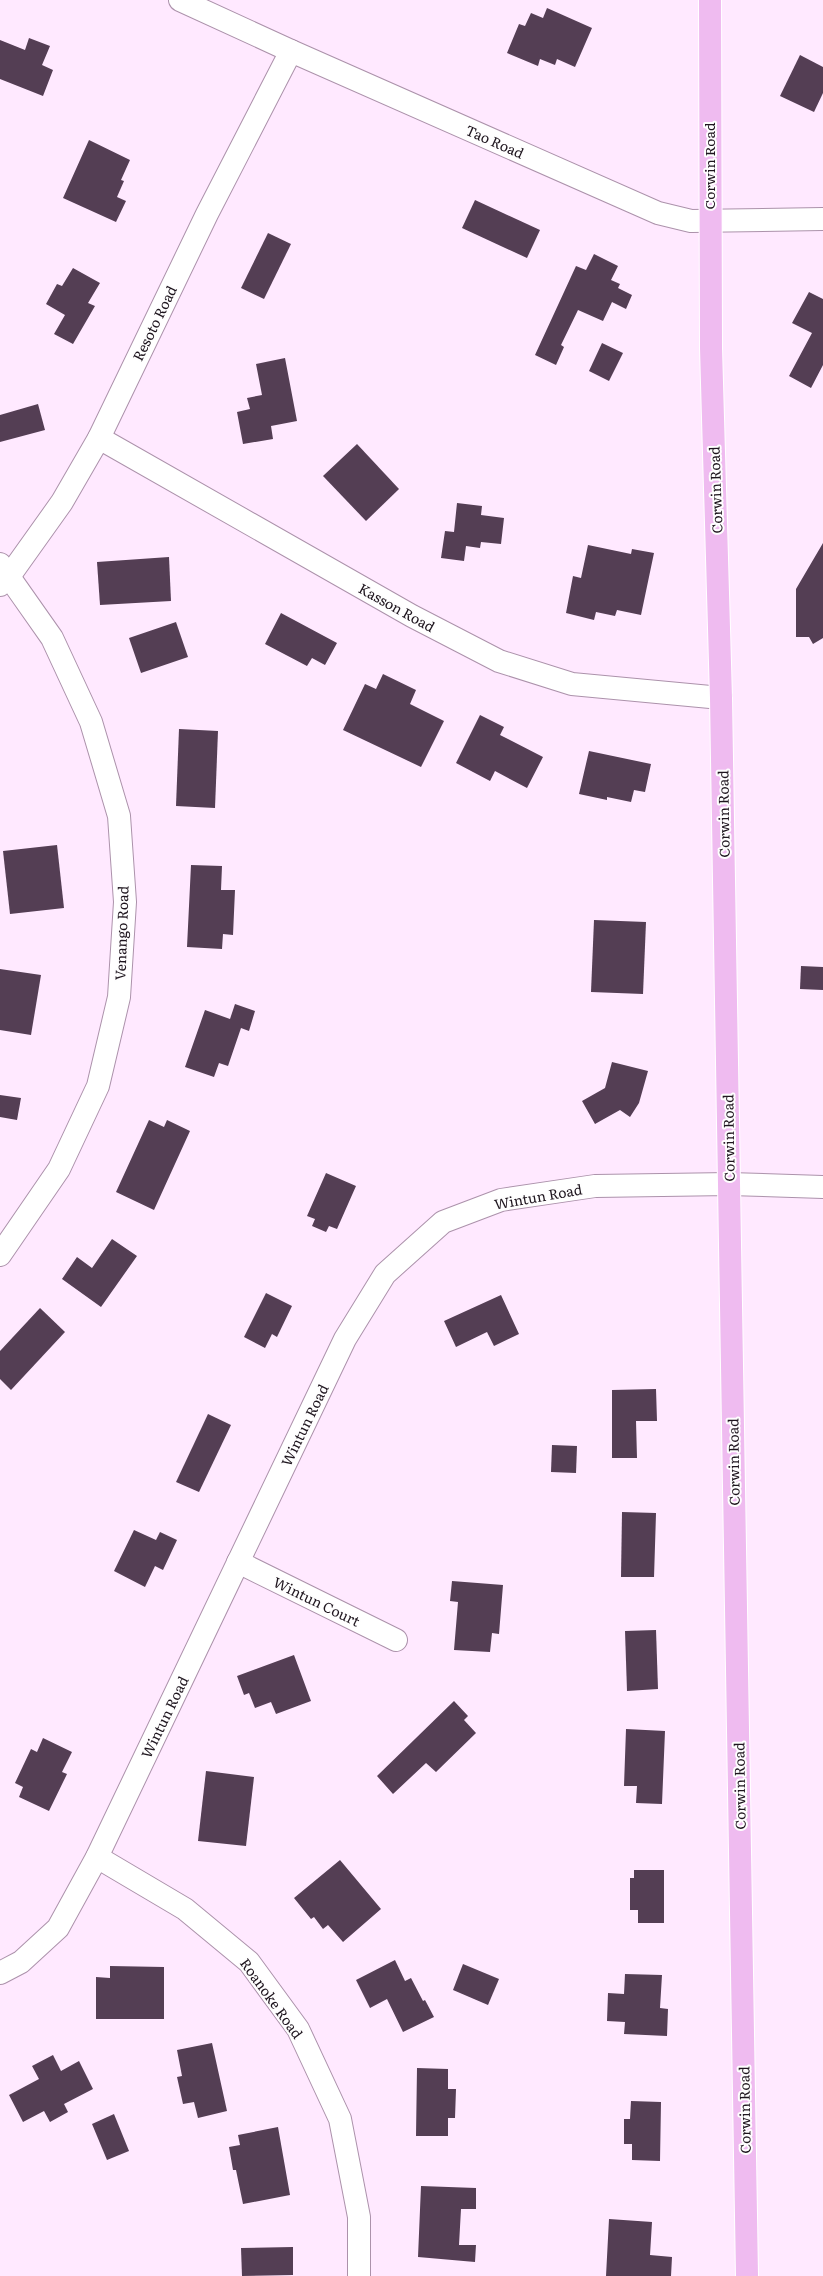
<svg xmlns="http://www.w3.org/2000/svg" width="823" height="2276" font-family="Literata,serif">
<rect width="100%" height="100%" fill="#ffe9ff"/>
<g fill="#543e54">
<path d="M547 8 592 28 575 67 557 59 555 65 540 59 538 66 507 53 519 24 525 26 531 13 543 18Z"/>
<path d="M29 38 50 46 42 65 53 70 43 96 0 79V40L25 50Z"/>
<path d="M800 55 823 67V93L814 112 780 96Z"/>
<path d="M89 140 130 160 121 180 124 181 117 197 126 201 116 222 63 198Z"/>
<path d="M475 200 540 230 527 258 462 228Z"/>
<path d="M268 233 291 244 264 299 241 288Z"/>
<path d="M594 254 618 266 611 280 620 284 618 288 632 295 626 309 612 302 603 321 578 310 561 345 564 347 556 365 535 355 576 266 586 270Z"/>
<path d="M73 268 100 283 88 303 95 306 73 344 54 334 65 315 46 304 57 284 62 286Z"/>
<path d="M809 292 823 299V365L811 388 789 376 812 333 792 323Z"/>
<path d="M602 343 623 353 609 381 589 371Z"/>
<path d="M285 358 297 421 271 426 273 439 243 444 237 412 250 409 247 398 262 395 256 364Z"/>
<path d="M38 404 45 430 0 442V415Z"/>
<path d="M357 444 399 489 366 521 323 476Z"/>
<path d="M457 503 482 506 481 515 504 518 501 544 481 542 480 548 466 546 464 561 441 558 445 531 454 532Z"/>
<path d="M823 543V638L813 644 809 637H796V589Z"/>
<path d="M588 545 631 554 632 549 654 553 641 615 617 610 615 616 596 612 594 620 566 613 573 576 581 578Z"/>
<path d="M169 557 171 601 100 605 97 562Z"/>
<path d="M281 613 337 643 325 665 312 658 307 666 265 644Z"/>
<path d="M176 622 188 657 141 673 129 638Z"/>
<path d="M383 674 416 690 410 704 444 721 421 767 343 730 365 684 376 689Z"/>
<path d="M480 715 504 727 500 735 543 757 527 788 495 771 490 781 456 763Z"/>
<path d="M179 729 218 731 215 808 176 806Z"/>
<path d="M589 751 651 764 645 792 634 790 631 802 607 797V800L579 794Z"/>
<path d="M57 845 64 908 10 914 3 851Z"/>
<path d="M191 865 222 866 221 890H235L233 935 223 934 222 949 187 947Z"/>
<path d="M594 920 646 922 643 994 591 992Z"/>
<path d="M801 966 823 967V990L800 989Z"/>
<path d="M0 969 41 975 31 1035 0 1030Z"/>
<path d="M235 1004 255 1011 249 1031 241 1028 228 1066 219 1063 214 1077 185 1067 205 1010 230 1019Z"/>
<path d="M612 1062 648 1071 639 1103 630 1117 620 1110 595 1124 582 1101 605 1088Z"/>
<path d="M0 1095 21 1098 17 1120 0 1117Z"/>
<path d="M149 1120 164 1127 167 1120 190 1131 154 1210 116 1192Z"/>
<path d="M326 1173 356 1186 337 1229 329 1226 326 1232 312 1226 315 1219 307 1216Z"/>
<path d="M112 1239 137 1256 101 1307 62 1279 77 1257 92 1268Z"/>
<path d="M266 1293 292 1306 277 1337 272 1334 265 1348 244 1337Z"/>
<path d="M501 1295 519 1334 494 1346 487 1332 456 1347 444 1321Z"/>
<path d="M40 1308 65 1332 11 1390 0 1379V1351Z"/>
<path d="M656 1389 657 1421H636L637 1458H612V1390Z"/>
<path d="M208 1414 231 1425 199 1492 176 1482Z"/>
<path d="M552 1445 577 1446 576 1473 551 1472Z"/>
<path d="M622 1512 656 1513 654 1577H621Z"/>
<path d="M134 1530 156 1540 160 1532 177 1540 163 1570 155 1566 145 1587 114 1571Z"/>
<path d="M452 1581 503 1585 499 1634 492 1633 490 1652 454 1650 458 1602 450 1601Z"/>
<path d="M656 1630 658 1689 627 1691 625 1631Z"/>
<path d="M294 1655 311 1701 276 1714 271 1702 255 1708 249 1693 244 1695 237 1676Z"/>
<path d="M454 1701 468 1716 464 1720 476 1733 436 1772 426 1763 393 1794 377 1776Z"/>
<path d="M626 1729 665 1731 662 1804 636 1803 637 1786H624Z"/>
<path d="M43 1738 72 1752 62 1772 67 1774 49 1811 19 1797 23 1787 15 1783 31 1749 37 1752Z"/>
<path d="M206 1771 254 1777 246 1846 198 1841Z"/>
<path d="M340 1860 381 1909 343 1942 328 1925 323 1929 314 1917 311 1919 294 1898Z"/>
<path d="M634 1870H664V1923H638V1910H630V1878H634Z"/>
<path d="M395 1960 405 1981 411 1978 423 2001 425 2000 434 2017 403 2032 387 1999 370 2008 356 1980Z"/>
<path d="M463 1964 499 1979 488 2005 453 1990Z"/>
<path d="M110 1966 164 1967V2019H96V1977L110 1978Z"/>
<path d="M625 1974 662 1975 660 2008 668 2009 667 2036 624 2034 625 2022 607 2021 608 1993 624 1994Z"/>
<path d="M212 2043 227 2111 198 2118 194 2102 183 2104 177 2077 182 2076 177 2050Z"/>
<path d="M53 2055 61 2071 79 2061 93 2089 64 2104 68 2112 50 2122 44 2111 23 2122 9 2095 39 2079 32 2066Z"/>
<path d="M417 2068 448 2069V2089H456L455 2118H448V2136H416Z"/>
<path d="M631 2101 661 2102 660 2161 632 2160V2144H624V2119H630Z"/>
<path d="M114 2114 129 2151 107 2160 92 2124Z"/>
<path d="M278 2127 290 2195 243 2204 236 2170H233L229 2147 240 2145 238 2135Z"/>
<path d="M421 2186 476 2188V2209H461L459 2245H476L475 2262 418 2257Z"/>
<path d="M609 2219 652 2222 650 2255 672 2257 671 2276H606Z"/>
<path d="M293 2247V2275L242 2276 241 2248Z"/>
</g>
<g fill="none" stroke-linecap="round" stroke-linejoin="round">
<g stroke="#ac92ab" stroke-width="24">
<g id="minor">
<path d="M180 0 291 51 658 213 691 221 823 219"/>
<path d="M99 438 412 616 499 661 572 684 721 698"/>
<path d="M0 564 52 638 91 722 119 816 125 902 119 997 98 1086 59 1169 0 1255"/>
<path d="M0 585 10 575 62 502 99 438 207 214 291 51"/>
<path d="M238 1562 396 1640"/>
<path d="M97 1857 185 1909 249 1962 298 2029 340 2119 359 2217V2276"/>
<path d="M0 1973 21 1962 58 1928 97 1857 345 1339 385 1274 443 1222 501 1200 595 1186 729 1184 823 1187"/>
</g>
</g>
<g stroke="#fff" stroke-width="24">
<path id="major" d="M710 0 711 348 721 698 747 2276"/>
</g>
<use href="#minor" stroke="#fff" stroke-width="22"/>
<use href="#major" stroke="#efbbf0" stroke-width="22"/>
</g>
<g text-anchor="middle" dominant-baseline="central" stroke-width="4" stroke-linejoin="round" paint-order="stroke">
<g font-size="14" fill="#1e151e" stroke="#fefefe">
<text transform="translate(495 141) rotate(24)">Tao Road</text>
<text transform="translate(709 166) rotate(-90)">Corwin Road</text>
<text transform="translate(154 323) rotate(-64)">Resoto Road</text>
<text transform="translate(715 490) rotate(-92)">Corwin Road</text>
<text transform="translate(397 607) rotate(29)">Kasson Road</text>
<text transform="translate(723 814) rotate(-91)">Corwin Road</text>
<text transform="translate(121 933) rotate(-88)">Venango Road</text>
<text transform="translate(728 1138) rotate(-91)">Corwin Road</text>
<text transform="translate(538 1196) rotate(-10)">Wintun Road</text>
<text transform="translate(304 1425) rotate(-64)">Wintun Road</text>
<text transform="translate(733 1462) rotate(-91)">Corwin Road</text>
<text transform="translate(317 1601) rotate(26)">Wintun Court</text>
<text transform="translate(164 1717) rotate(-64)">Wintun Road</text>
<text transform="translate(739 1786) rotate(-91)">Corwin Road</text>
<text transform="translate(272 1998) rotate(54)">Roanoke Road</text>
<text transform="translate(744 2110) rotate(-91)">Corwin Road</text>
</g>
</g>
</svg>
